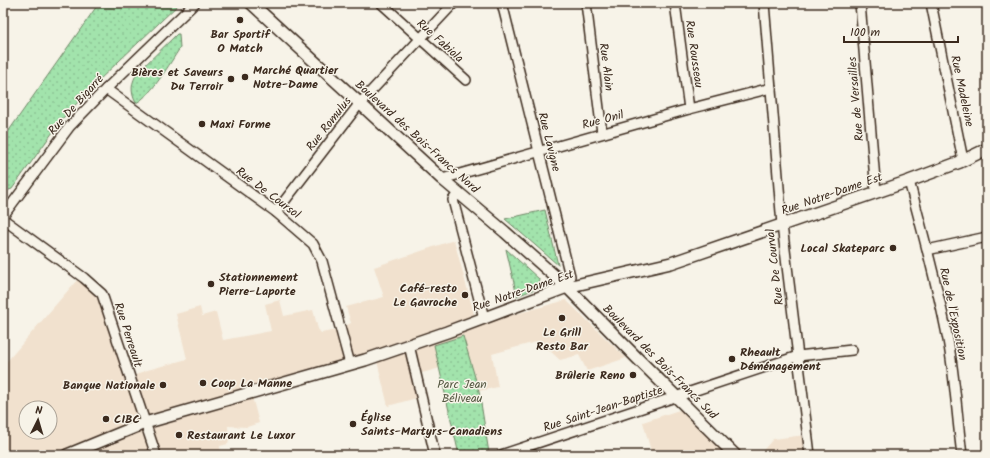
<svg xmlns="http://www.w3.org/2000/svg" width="990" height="458" font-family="Kalam,sans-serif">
<defs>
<pattern id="grass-dots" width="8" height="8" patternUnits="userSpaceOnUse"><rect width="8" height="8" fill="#a2e3ac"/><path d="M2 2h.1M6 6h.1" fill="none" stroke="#8cc394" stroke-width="1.8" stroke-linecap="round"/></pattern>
</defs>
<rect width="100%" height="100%" fill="#f7f3e8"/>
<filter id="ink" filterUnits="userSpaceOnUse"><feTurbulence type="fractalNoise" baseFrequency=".025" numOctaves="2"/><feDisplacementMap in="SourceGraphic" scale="8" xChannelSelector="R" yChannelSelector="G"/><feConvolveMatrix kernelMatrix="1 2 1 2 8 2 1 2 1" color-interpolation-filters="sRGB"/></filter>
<g filter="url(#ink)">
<g fill="#f1e1ce" fill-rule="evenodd">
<path d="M454 240 477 325 566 300 626 358 587 371 579 355 560 360 539 341 492 354 498 387 479 391 463 336 434 345 440 368 415 375 420 397 388 406 376 357 251 393 259 423 247 427 228 426 229 439 228 444 220 446 221 453 215 455H3V366L77 280 102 294 130 378 144 371 187 359 176 314 200 307 202 316 216 312 223 340 271 331 265 304 280 300 284 316 313 310 318 329 321 333 337 330 351 323 346 307 384 297 374 267ZM26 408H50V432H26Z"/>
<path d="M691 406 746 455H652L643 422Z"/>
<path d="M813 434 815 455H759L773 439Z"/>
</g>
<g fill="url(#grass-dots)" stroke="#6e8665">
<path d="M99 3H180L98 81 63 118 12 189 3 192V139Z"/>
<path d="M177 34H179L180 48C170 63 152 95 136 103 130 92 131 82 138 72Z"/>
<path d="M545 210 558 265 505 219Z"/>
<path d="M506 249 539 279 538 286 535 289 517 296Z"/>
<path d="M463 336 479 391 489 453 483 455H459L434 345Z"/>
</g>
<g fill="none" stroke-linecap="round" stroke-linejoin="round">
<g stroke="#3b2a1e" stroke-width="12">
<g id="minor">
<path d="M381 3 466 80"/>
<path d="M502 3 570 276 567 287"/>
<path d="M586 3 602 133"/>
<path d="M675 3 689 109"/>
<path d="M764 3 782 225 810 455"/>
<path d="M860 3 876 192"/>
<path d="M931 3 963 160"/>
<path d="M106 89 276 212 313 244 322 261 350 364"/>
<path d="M442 179 689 109 771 88"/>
<path d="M909 181C923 234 938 287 948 340 955 378 957 417 962 455"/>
<path d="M458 193 453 200 484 318"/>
<path d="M276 212 360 103 454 3"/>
<path d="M3 216 70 126 106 89 195 3"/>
<path d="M3 219 84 278 102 294 156 455"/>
<path d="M927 250 987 237"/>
<path d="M409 345 435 455"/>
<path d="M501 455 798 356 852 350"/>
</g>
</g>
<g stroke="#3b2a1e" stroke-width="14">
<g id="tertiary">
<path d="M251 3 442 179 505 232 567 287 637 358 735 455"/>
<path d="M67 455 145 423 365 360 447 332 567 287 671 263 909 181 960 162 987 149"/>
</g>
</g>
<use href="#minor" stroke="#f7f3e8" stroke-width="9"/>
<use href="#tertiary" stroke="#f7f3e8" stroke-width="11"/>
</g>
</g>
<g fill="#3b2a1e" stroke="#f7f3e8" stroke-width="1.5">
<circle cx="240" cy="20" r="4"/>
<circle cx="245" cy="77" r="4"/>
<circle cx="231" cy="79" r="4"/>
<circle cx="202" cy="124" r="4"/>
<circle cx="893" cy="248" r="4"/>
<circle cx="211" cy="284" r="4"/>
<circle cx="465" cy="295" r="4"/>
<circle cx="562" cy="318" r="4"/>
<circle cx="732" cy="359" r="4"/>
<circle cx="633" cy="375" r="4"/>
<circle cx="203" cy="383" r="4"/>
<circle cx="163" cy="385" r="4"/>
<circle cx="106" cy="419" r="4"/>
<circle cx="353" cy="424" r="4"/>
<circle cx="179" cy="435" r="4"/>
</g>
<g text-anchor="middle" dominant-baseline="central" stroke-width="3" stroke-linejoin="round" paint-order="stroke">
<g font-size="12" font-weight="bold" fill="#3b2a1e" stroke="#f7f3e8" text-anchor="start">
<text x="240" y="34" text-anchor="middle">Bar Sportif<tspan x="240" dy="14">O Match</tspan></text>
<text x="253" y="70">Marché Quartier<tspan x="253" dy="14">Notre-Dame</tspan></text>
<text x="223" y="72" text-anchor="end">Bières et Saveurs<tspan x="223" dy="14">Du Terroir</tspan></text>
<text x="210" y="124">Maxi Forme</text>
<text x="885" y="248" text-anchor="end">Local Skateparc</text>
<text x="219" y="277">Stationnement<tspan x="219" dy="14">Pierre-Laporte</tspan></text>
<text x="457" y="288" text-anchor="end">Café-resto<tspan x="457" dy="14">Le Gavroche</tspan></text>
<text x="562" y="332" text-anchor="middle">Le Grill<tspan x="562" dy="14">Resto Bar</tspan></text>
<text x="740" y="352">Rheault<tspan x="740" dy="14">Déménagement</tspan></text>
<text x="625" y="375" text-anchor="end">Brûlerie Reno</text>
<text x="211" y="383">Coop La Manne</text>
<text x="155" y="385" text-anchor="end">Banque Nationale</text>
<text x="361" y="417">Église<tspan x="361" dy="14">Saints-Martyrs-Canadiens</tspan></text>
<text x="114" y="419">CIBC</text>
<text x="187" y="435">Restaurant Le Luxor</text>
</g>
<g font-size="12" fill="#3b2a1e" stroke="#f7f3e8">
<text transform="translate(440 41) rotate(42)">Rue Fabiola</text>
<text transform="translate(694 54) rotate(82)">Rue Rousseau</text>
<text transform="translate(606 67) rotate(83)">Rue Alain</text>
<text transform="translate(962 91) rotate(78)">Rue Madeleine</text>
<text transform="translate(856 99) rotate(-95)">Rue de Versailles</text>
<text transform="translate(76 105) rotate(-48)">Rue De Bigarré</text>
<text transform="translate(603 120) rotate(-15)">Rue Onil</text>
<text transform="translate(329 124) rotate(-52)">Rue Romulus</text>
<text transform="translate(417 137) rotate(42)">Boulevard des Bois-Francs Nord</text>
<text transform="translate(549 142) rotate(76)">Rue Lavigne</text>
<text transform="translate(268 193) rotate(37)">Rue De Coursol</text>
<text transform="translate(832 194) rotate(-19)">Rue Notre-Dame Est</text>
<text transform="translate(775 267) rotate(-97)">Rue De Courval</text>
<text transform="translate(523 291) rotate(-19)">Rue Notre-Dame Est</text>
<text transform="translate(953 314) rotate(78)">Rue de l'Exposition</text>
<text transform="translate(128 335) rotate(72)">Rue Perreault</text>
<text transform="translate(660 362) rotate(45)">Boulevard des Bois-Francs Sud</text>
<text transform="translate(603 409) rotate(-18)">Rue Saint-Jean-Baptiste</text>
</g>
<g font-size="12" fill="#555842" stroke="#f7f3e8">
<text x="462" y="384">Parc Jean<tspan x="462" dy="14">Béliveau</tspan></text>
</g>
</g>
<rect width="990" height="458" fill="none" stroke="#f7f3e8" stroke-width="16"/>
<rect x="8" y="8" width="974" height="442" fill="none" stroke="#3b2a1e" stroke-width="1.5" filter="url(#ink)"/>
<g transform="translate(38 420) rotate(5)"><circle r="19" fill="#f7f3e8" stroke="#aca397"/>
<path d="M0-3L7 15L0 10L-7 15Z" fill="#3b2a1e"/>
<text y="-6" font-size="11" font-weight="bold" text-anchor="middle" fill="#3b2a1e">N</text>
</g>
<path d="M844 36v6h114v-6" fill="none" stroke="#3b2a1e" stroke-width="2"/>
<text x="850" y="36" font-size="12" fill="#3b2a1e" stroke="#f7f3e8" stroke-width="3" paint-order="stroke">100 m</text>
</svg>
